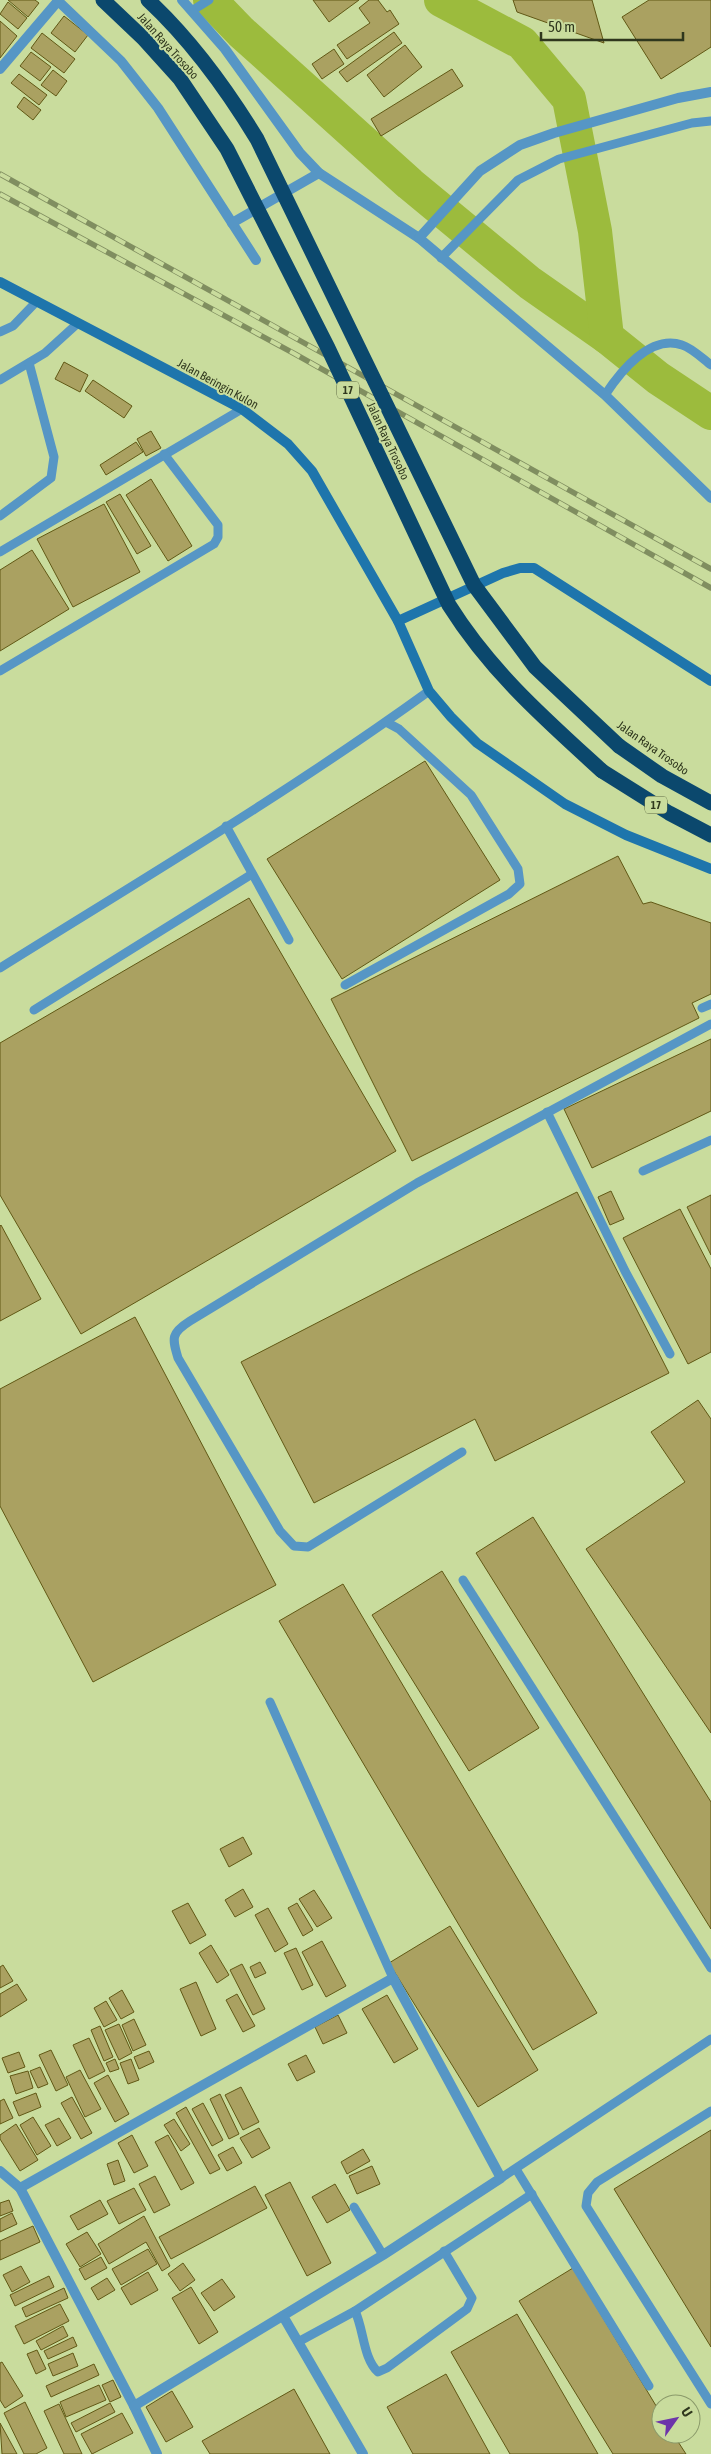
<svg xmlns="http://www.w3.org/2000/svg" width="711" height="2454" font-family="'Asap Condensed',sans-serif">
<rect width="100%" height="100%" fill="#c9dc9d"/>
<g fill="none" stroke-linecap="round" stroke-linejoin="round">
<g stroke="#9cbb3d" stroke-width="34">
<path d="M210 0 241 32 410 184 530 283 607 337"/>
<path d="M441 0 522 43 569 99 595 231 607 337 658 378 711 413"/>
</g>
</g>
<g fill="#aaa161" stroke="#615815">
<path d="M8 0H35L39 3 28 17Z"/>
<path d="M313 0H359L329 22Z"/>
<path d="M369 0H378L387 12 390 10 399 24 347 59 337 45 370 23 359 8Z"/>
<path d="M513 0H592L604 43 517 12Z"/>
<path d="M649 0H711V47L661 79 622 17Z"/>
<path d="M8 2 27 18 18 29 0 14Z"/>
<path d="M64 16 88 35 75 52 51 33Z"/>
<path d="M0 21 17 36 0 58Z"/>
<path d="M394 32 402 43 347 82 339 72Z"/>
<path d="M42 33 75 59 64 73 31 48Z"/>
<path d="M405 45 422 67 384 97 367 75Z"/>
<path d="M334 49 344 64 322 79 312 64Z"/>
<path d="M31 52 51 67 40 81 20 66Z"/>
<path d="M452 69 463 86 381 136 371 119Z"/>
<path d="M53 70 67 81 56 96 41 85Z"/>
<path d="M19 74 47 95 39 105 11 83Z"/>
<path d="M24 97 41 110 33 120 17 107Z"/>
<path d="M64 362 88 375 80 392 55 379Z"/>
<path d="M93 380 132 406 124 418 85 391Z"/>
<path d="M151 431 161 448 146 456 137 439Z"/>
<path d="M136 442 143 452 106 475 100 465Z"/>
<path d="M151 479 192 546 168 561 126 495Z"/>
<path d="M120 494 151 546 137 554 106 502Z"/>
<path d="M104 504 140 572 73 607 37 539Z"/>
<path d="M32 550 69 609 0 651V570Z"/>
<path d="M425 761 500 880 342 979 267 859Z"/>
<path d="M618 856 643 904 651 902 711 923V994L692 1003 699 1018 412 1161 331 999Z"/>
<path d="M249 898 396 1151 81 1334 0 1195V1043Z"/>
<path d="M711 1039V1111L592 1168 564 1109Z"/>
<path d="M611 1191 624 1219 610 1225 598 1197Z"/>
<path d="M577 1192 669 1373 495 1461 475 1419 314 1503 241 1362 412 1274Z"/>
<path d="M711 1195V1255L687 1207Z"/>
<path d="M680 1209 711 1269V1352L688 1364 623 1238Z"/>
<path d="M1 1225 41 1299 0 1321V1226Z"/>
<path d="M135 1317 276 1585 93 1682 0 1506V1389Z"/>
<path d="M698 1400 711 1419V1733L586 1549 685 1482 651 1432Z"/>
<path d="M533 1517 711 1802V1929L476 1553Z"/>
<path d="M442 1571 539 1728 469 1771 372 1615Z"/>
<path d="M343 1584 597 2013 533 2050 279 1621Z"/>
<path d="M243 1837 252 1854 229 1867 220 1849Z"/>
<path d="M243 1889 253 1907 235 1917 225 1900Z"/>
<path d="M314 1890 332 1918 317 1927 299 1899Z"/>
<path d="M188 1903 206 1935 190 1944 172 1911Z"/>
<path d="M297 1903 313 1930 303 1936 288 1908Z"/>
<path d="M268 1908 288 1944 275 1952 255 1915Z"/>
<path d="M450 1926 538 2070 478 2107 389 1963Z"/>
<path d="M322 1941 346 1986 326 1997 302 1952Z"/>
<path d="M211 1945 229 1975 217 1983 199 1953Z"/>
<path d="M296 1948 313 1985 302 1990 284 1953Z"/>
<path d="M260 1962 266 1973 255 1978 250 1967Z"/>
<path d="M242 1964 265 2009 253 2015 230 1970Z"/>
<path d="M3 1965 13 1981 0 1988V1967Z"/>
<path d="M196 1982 216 2029 201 2036 180 1989Z"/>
<path d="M17 1984 27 2000 0 2017V1994Z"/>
<path d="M122 1990 134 2012 121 2019 109 1998Z"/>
<path d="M237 1994 255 2026 243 2032 226 2000Z"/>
<path d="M387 1995 418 2049 394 2063 362 2009Z"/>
<path d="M106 2001 117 2020 104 2027 94 2008Z"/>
<path d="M338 2015 347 2033 323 2044 315 2027Z"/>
<path d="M134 2019 146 2045 133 2051 122 2025Z"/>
<path d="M119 2024 132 2053 119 2060 105 2030Z"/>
<path d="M100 2026 113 2057 104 2061 91 2030Z"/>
<path d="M89 2038 105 2071 89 2079 73 2045Z"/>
<path d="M51 2050 68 2085 56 2091 39 2055Z"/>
<path d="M149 2051 154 2062 139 2069 134 2057Z"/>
<path d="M19 2052 25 2067 8 2073 2 2058Z"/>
<path d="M306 2055 315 2072 297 2081 288 2064Z"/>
<path d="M115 2059 119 2069 110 2072 106 2063Z"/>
<path d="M131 2059 139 2080 128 2084 120 2063Z"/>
<path d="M40 2067 48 2084 38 2088 30 2071Z"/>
<path d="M80 2070 101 2109 85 2117 66 2077Z"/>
<path d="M28 2071 33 2088 16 2094 10 2076Z"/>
<path d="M108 2075 129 2114 115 2122 94 2083Z"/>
<path d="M241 2087 259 2122 243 2130 225 2095Z"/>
<path d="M36 2093 41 2107 19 2116 13 2102Z"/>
<path d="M220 2094 239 2134 229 2139 210 2099Z"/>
<path d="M72 2097 92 2133 81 2139 61 2103Z"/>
<path d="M4 2099 13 2118 0 2124V2101Z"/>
<path d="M203 2103 223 2140 212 2146 192 2109Z"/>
<path d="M186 2107 220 2169 210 2174 176 2113Z"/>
<path d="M33 2117 51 2146 37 2155 20 2125Z"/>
<path d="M59 2118 71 2138 57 2146 45 2125Z"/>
<path d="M174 2119 190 2144 181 2151 164 2125Z"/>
<path d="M16 2124 38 2160 20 2171 0 2139V2135Z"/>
<path d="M259 2128 270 2148 252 2158 240 2138Z"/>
<path d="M711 2130V2347L614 2189Z"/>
<path d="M132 2135 148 2166 134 2173 118 2143Z"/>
<path d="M168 2135 194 2183 181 2190 155 2142Z"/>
<path d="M233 2147 242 2163 227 2171 218 2155Z"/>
<path d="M363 2149 370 2161 347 2174 341 2162Z"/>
<path d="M118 2160 125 2181 114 2185 107 2164Z"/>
<path d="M372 2166 380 2184 357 2194 349 2176Z"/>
<path d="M155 2176 170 2205 154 2213 139 2184Z"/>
<path d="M290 2182 331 2263 307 2276 265 2195Z"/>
<path d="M335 2184 350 2210 327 2223 312 2197Z"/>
<path d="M255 2186 267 2208 171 2259 159 2237Z"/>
<path d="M134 2188 146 2210 119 2224 107 2201Z"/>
<path d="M9 2200 13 2211 0 2216V2203Z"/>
<path d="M100 2200 108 2214 78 2230 70 2216Z"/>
<path d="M12 2213 17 2224 0 2232V2219Z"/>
<path d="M144 2216 170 2266 162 2271 146 2242 109 2264 98 2244Z"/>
<path d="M33 2226 40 2242 0 2260V2241Z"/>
<path d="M87 2232 101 2254 80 2267 66 2244Z"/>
<path d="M148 2249 157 2264 121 2285 112 2269Z"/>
<path d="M101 2257 107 2268 85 2280 79 2269Z"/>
<path d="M183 2263 195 2280 180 2291 168 2274Z"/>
<path d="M21 2266 30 2282 12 2292 3 2275Z"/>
<path d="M573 2268 661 2414V2434H673L686 2454H613L519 2301Z"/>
<path d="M148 2272 158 2290 131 2305 121 2288Z"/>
<path d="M49 2276 54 2287 15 2306 10 2295Z"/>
<path d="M107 2278 115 2290 98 2300 91 2288Z"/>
<path d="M222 2279 235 2297 214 2311 201 2293Z"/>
<path d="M191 2287 218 2332 199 2344 172 2298Z"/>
<path d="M64 2288 68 2298 26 2317 22 2308Z"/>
<path d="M60 2304 69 2321 24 2344 15 2326Z"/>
<path d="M517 2314 598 2454H510L451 2352Z"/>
<path d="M63 2326 68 2336 41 2350 36 2341Z"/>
<path d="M73 2337 77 2346 48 2359 44 2351Z"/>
<path d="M37 2350 46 2369 36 2374 27 2354Z"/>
<path d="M73 2353 78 2366 53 2376 48 2364Z"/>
<path d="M2 2362 23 2396 5 2408 0 2400V2363Z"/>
<path d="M94 2364 99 2375 51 2397 46 2386Z"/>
<path d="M446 2374 490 2454H413L387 2407Z"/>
<path d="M113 2380 121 2397 110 2402 102 2385Z"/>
<path d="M99 2385 106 2400 66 2417 60 2402Z"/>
<path d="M294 2389 330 2454H210L202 2441Z"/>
<path d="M172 2391 193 2427 166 2442 146 2407Z"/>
<path d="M25 2402 47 2448 36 2454H24L4 2413Z"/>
<path d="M110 2403 115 2412 76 2432 71 2423Z"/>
<path d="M59 2404 82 2454H64L44 2411Z"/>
<path d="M122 2413 133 2433 92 2454 81 2434Z"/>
<path d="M0 2423 17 2454H2Z"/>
</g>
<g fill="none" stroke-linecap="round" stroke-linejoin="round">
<g stroke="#5696c5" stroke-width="9">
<path d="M193 10 209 0"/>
<path d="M441 258 518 180 559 159 692 123 711 121"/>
<path d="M0 332 13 326 37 301"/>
<path d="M0 380 45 353 78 323"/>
<path d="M605 395C620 372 650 334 682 345 692 348 703 359 711 365"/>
<path d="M0 516 51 478 54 457 29 363"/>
<path d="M0 552 242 409"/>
<path d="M0 671 214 544 218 537V525L164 454"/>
<path d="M226 826 289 940"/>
<path d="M0 968C144 878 291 791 429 691"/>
<path d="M345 985 509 894 520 884 518 869 471 795 399 729 386 722"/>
<path d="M702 1008 711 1004"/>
<path d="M34 1010 252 874"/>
<path d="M547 1112 625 1271 670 1354"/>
<path d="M643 1171 711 1140"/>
<path d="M462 1452 308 1547 294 1546 280 1531 178 1358C172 1338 171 1333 190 1321L417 1183 711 1024"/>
<path d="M463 1580 711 1968"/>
<path d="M270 1702 393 1978"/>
<path d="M711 2111 597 2182 588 2193 586 2206 711 2404"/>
<path d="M516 2169 649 2386"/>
<path d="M501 2178 711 2039"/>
<path d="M354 2207 383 2255"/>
<path d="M355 2311C364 2330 363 2358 378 2372L387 2368 467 2309 472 2298 444 2251"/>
<path d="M298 2342 355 2311 532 2194"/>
</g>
<g stroke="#5696c5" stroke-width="10">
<path d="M57 0 121 61 158 108 256 260"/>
<path d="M182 0 225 49 300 153 319 173 419 238 605 395 711 498"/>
<path d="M0 69 58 1"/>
<path d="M232 223 319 173"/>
<path d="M419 238 480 171 520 145 554 133 678 98 711 92"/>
<path d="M0 2171 20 2188 134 2406 157 2454"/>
<path d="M20 2188 393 1978 501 2178 383 2255 134 2406"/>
<path d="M283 2316 363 2454"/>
</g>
<g stroke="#1e75ac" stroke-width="10">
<path d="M0 282 242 409 288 444 312 471 398 621 429 691 451 717 477 743 565 804 626 835 711 869"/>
<path d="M398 621 503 573 520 568H534L711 681"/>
</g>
<g stroke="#0b486d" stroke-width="15">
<path d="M619 746 662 776 711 803"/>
<path d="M602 771 669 813 711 835"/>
</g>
<g stroke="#808e60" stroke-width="5.5">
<g id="rail">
<path d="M0 174 711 569"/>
<path d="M0 194 295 354 711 588"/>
</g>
</g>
<use href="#rail" stroke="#c9dc9d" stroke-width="4" stroke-dasharray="11" stroke-linecap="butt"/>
<g stroke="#0b486d" stroke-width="15">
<path d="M103 0 143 38 180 79 227 149 328 348 449 605C491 672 545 719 602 771"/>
<path d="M148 0C192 41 226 88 257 139L474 585 535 667 619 746"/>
</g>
</g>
<g text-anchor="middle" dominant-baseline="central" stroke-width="4" stroke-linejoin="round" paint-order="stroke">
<g fill="#c9dc9d" stroke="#5d6843" stroke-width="1">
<rect x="337" y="381.5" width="22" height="17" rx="4"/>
<rect x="645" y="796.5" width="22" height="17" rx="4"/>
</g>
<g font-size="11" font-weight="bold" fill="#2f371d">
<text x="348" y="390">17</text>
<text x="656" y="805">17</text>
</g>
<g font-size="12" fill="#2f371d" stroke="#c9dc9d">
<text transform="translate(168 46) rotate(48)">Jalan Raya Trosobo</text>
<text transform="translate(218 384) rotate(29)">Jalan Beringin Kulon</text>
<text transform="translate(388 441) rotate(65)">Jalan Raya Trosobo</text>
<text transform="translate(653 748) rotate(35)">Jalan Raya Trosobo</text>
</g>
</g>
<g transform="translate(676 2419) rotate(57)"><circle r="24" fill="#c9dc9d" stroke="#8b9a6a"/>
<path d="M0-4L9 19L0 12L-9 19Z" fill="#6d34aa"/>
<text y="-8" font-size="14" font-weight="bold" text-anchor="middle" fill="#2f371d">U</text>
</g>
<path d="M541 32v8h142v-8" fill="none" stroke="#2f371d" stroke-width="2.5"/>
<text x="548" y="32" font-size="15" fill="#2f371d" stroke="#c9dc9d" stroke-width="4" paint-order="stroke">50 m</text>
</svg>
